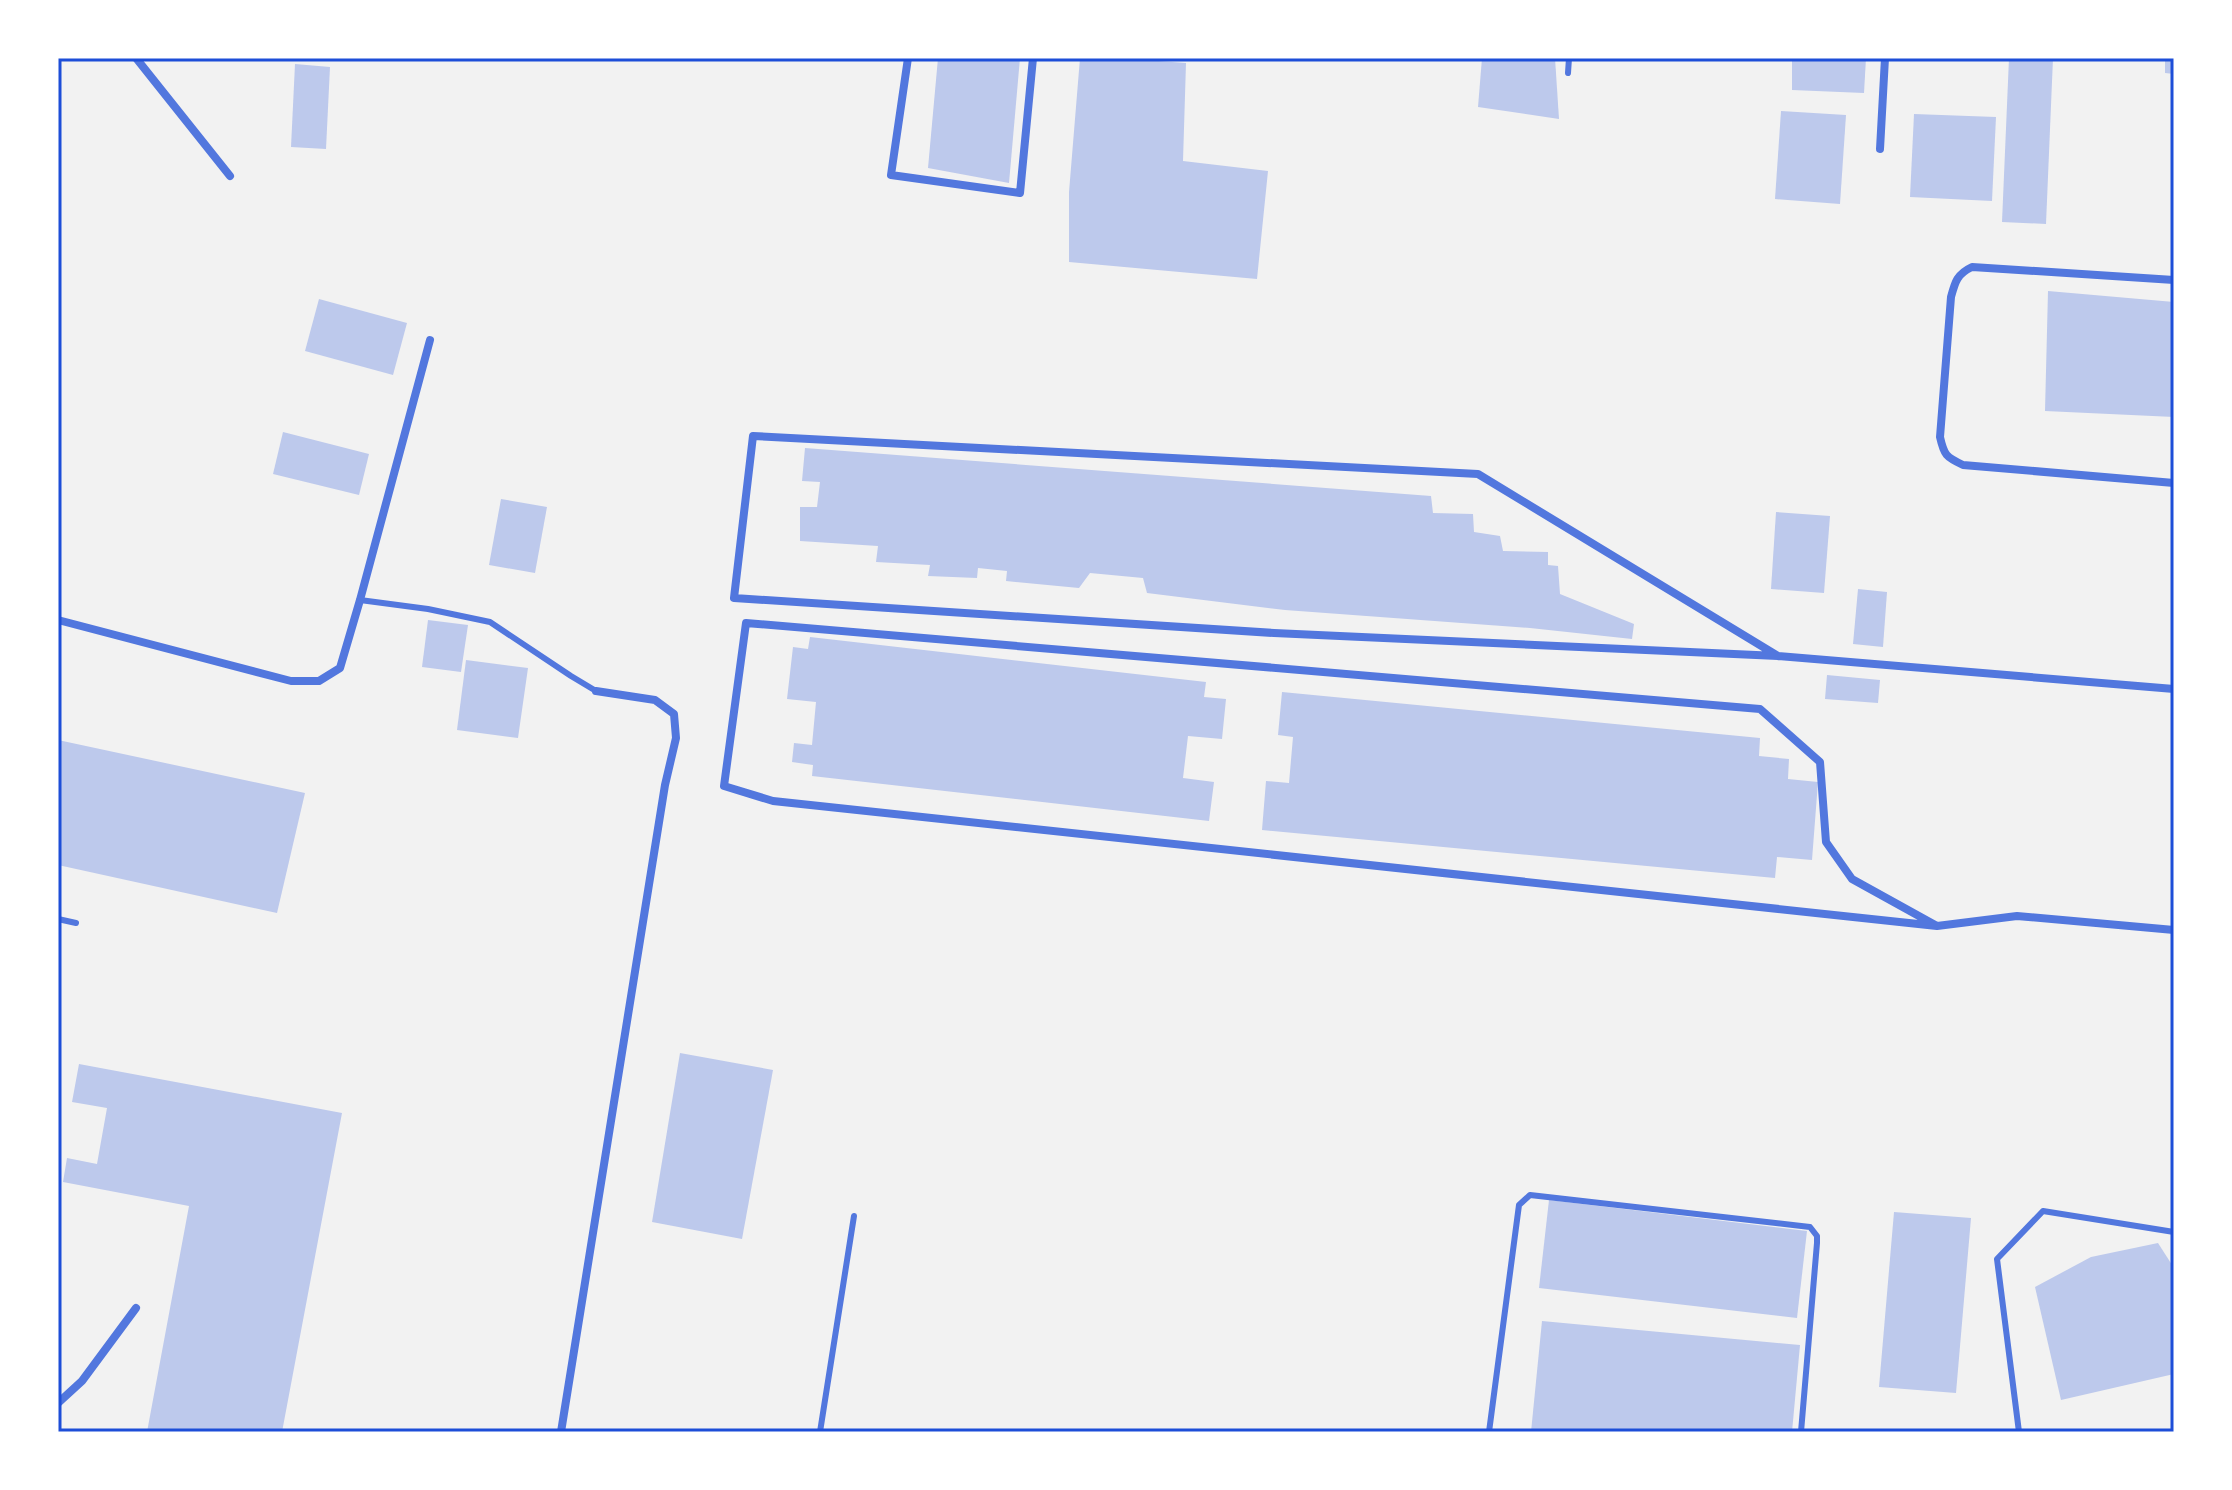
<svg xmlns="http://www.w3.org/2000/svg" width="2232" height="1490" font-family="'Archivo Narrow',sans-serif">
<rect width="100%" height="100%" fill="#f2f2f2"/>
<g fill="#bdc9ec">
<path d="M938 58H1020L1009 183 928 168Z"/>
<path d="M1080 58H1117L1186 63 1183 161 1268 171 1257 279 1069 262V192Z"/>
<path d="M1482 58H1555L1559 119 1478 107Z"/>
<path d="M1792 58H1866L1864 93 1792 90Z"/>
<path d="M2009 58H2053L2046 224 2002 222Z"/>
<path d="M2165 58H2174V74L2165 73Z"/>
<path d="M295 64 330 67 326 149 291 147Z"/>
<path d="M1781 111 1846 115 1840 204 1775 199Z"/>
<path d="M1914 114 1996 117 1992 201 1910 197Z"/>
<path d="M2048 291 2174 302V417L2045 411Z"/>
<path d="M319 299 407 323 393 375 305 351Z"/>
<path d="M283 432 369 454 359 495 273 474Z"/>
<path d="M805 448 1431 496 1433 513 1473 514 1474 532 1500 536 1503 551 1548 552V565L1558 566 1560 594 1634 624 1632 639 1530 628 1285 610 1147 593 1143 578 1090 573 1079 588 1006 581 1007 571 978 568 977 578 928 576 930 565 876 562 878 546 800 541V507H817L820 482 802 481Z"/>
<path d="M501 499 547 507 535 573 489 565Z"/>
<path d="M1776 512 1830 516 1824 593 1771 589Z"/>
<path d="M1858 589 1887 592 1883 647 1853 644Z"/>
<path d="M428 620 468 625 461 672 422 667Z"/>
<path d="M810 637 1206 682 1204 697 1226 699 1222 739 1188 736 1183 778 1214 782 1209 821 812 776 813 765 792 762 794 743 812 745 816 702 787 699 793 647 808 649Z"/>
<path d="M466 660 528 668 518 738 457 730Z"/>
<path d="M1827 675 1880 680 1878 703 1825 699Z"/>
<path d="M1282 692 1760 738 1759 756 1789 759 1788 779 1818 782 1812 860 1777 857 1775 878 1262 830 1266 781 1289 783 1293 737 1278 735Z"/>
<path d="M58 740 305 793 277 913 58 865Z"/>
<path d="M680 1053 773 1070 742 1239 652 1222Z"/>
<path d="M79 1064 342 1113 282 1432H147L189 1206 63 1182 67 1158 97 1164 107 1108 72 1102Z"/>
<path d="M1549 1200 1807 1231 1797 1318 1539 1288Z"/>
<path d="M1894 1212 1971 1218 1956 1393 1879 1387Z"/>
<path d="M2158 1243 2174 1268V1374L2061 1400 2035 1287 2091 1257Z"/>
<path d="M1542 1321 1800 1345 1792 1432H1531Z"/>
</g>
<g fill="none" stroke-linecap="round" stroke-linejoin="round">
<g stroke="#5277de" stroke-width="6">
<path d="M1568 73 1569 58"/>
<path d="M360 600 428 609 490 622 571 676 596 691"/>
<path d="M58 919 76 923"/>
<path d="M820 1432 854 1216"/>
<path d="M1489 1432 1519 1205 1530 1195 1810 1227 1817 1236V1243L1801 1432"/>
<path d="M2019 1432 1997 1259 2043 1211 2174 1232"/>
</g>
<g stroke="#5277de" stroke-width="8">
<path d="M136 58 230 176"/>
<path d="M908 58 891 175 1020 193 1033 58"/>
<path d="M1880 149 1885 58"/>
<path d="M2174 280 1972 267C1957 274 1955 282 1951 297L1940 437C1944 455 1946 457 1963 465L2174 483"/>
<path d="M58 620 291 681H319L340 668 360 600 430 340"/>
<path d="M1778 656 1478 474 753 436 734 598 1274 633 1778 656 2174 689"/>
<path d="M1937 926 773 801 724 786 746 623 1760 709 1820 762 1826 842 1852 879 1937 926 2017 916 2174 930"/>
<path d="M58 1403 82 1381 136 1308"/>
<path d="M561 1432 665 785 676 738 674 714 655 700 596 691"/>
</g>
</g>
<rect width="2232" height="1490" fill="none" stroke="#ffffff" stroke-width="120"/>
<rect x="60" y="60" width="2112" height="1370" fill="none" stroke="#1d4ed8" stroke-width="3"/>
</svg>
